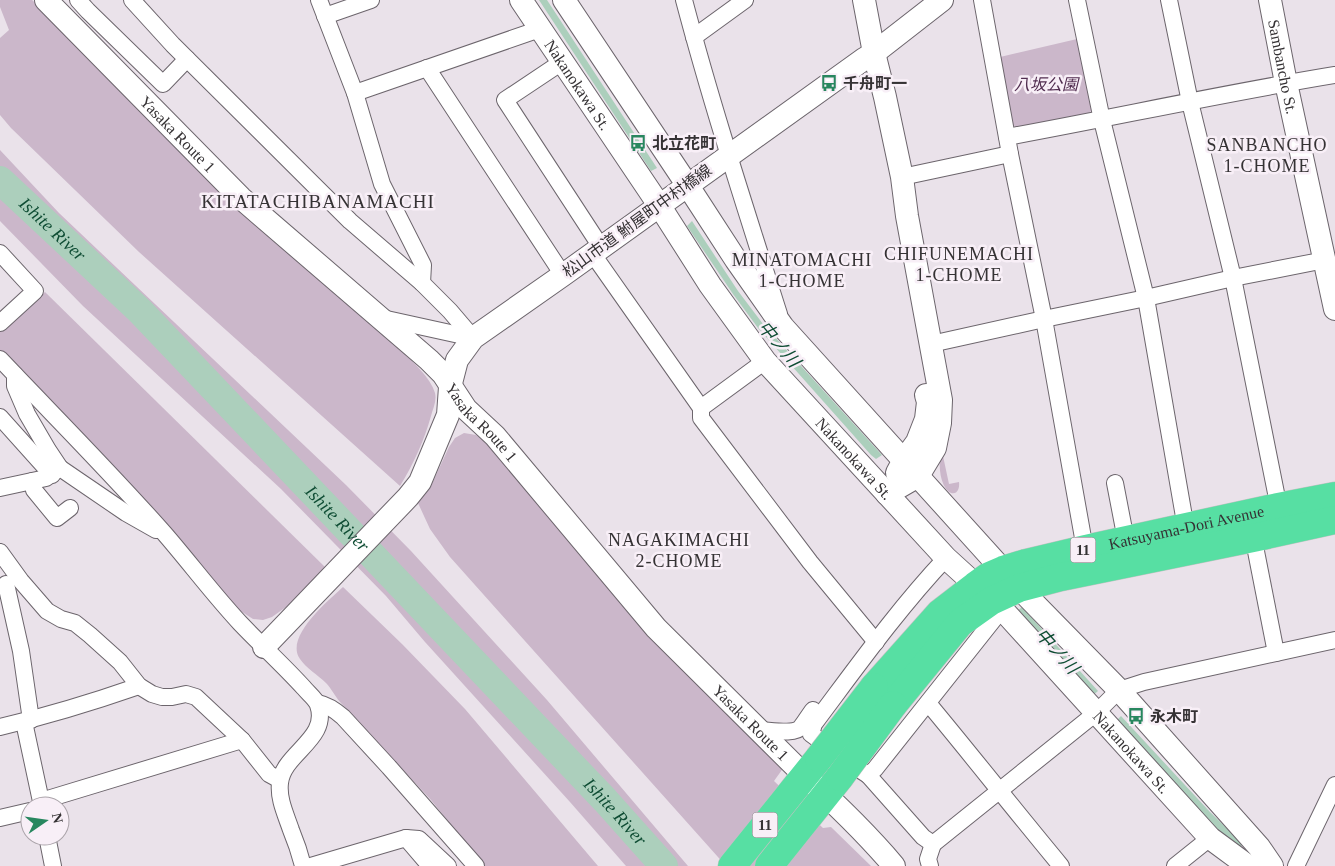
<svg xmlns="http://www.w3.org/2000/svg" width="1335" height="866" font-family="'Times New Roman','Noto Sans JP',serif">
<rect width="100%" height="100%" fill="#eae2ea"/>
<g fill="#cbb7ca">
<path d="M0 0H32L101 62 402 351C412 361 431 378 435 393 437 401 433 408 431 416 424 441 414 463 400 486L139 252 11 128 0 115V38L9 30 0 7Z"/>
<path d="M1077 39 1092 110 1088 114 1017 128 1012 124 1000 57Z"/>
<path d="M0 150 59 213 346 485 411 551 547 700 688 866H626L570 802 425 642 386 596 281 489 83 306 0 221Z"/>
<path d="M45 292 326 568 286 607 272 617 263 620 253 619 239 610 0 352V331Z"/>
<path d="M464 433 476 435 487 443 680 666 717 705 784 767 774 781 823 828 831 827 871 866H726L450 557 430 529 418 503 430 488 449 447 455 438Z"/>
<path d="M943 456 949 484 959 482C960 490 956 496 949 492 940 484 939 468 940 457Z"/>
<path d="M343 587 402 644 465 709 598 866H484L431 800 340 702C335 696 331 688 326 683 318 675 306 668 300 659 284 637 329 600 343 587Z"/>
</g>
<g fill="#accfbc">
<path d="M539 0H547L657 168 651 171Z"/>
<path d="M692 221 738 291 763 324 882 455 876 459 871 455 758 328 733 294 687 226Z"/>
<path d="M1022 607 1098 691 1092 696 1016 612Z"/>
<path d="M1121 716 1210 812 1243 844 1237 850 1189 801 1115 722Z"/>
</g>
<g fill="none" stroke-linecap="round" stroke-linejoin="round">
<path stroke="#accfbc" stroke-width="28" id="s1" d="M0 180 140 311 605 800 664 866"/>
<g stroke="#6c656c" stroke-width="18">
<g id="street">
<path d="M78 0 88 11 163 84 187 59"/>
<path d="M132 0 173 45 350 221 422 283 450 311 473 338"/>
<path d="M319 0 355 93 382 184 423 265 422 283"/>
<path d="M684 0C712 106 746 210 779 314"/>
<path d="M982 0 1010 154 1044 319 1085 549"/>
<path d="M1077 0 1102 120 1146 298 1187 534"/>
<path d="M1169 0 1190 102 1233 278 1280 513"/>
<path d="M325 16 371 0"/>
<path d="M694 37 745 0"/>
<path d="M562 62 505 100 601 247"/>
<path d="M427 68 563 275"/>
<path d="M355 93 540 29"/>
<path d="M1007 137C1116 117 1225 93 1335 75"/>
<path d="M902 177 1010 154"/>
<path d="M0 253 35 291 0 323"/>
<path d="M592 253 701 408"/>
<path d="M382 318 473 338"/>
<path d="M931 344 1044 319 1146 298 1233 278 1325 260"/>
<path d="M0 359C55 417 111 473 164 533 190 563 213 594 240 623 261 645 283 665 304 688 308 693 316 699 318 705 330 739 283 753 280 783 278 799 286 815 291 830 296 842 300 854 303 866"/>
<path d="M765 361 701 408V418L810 562 876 642"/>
<path d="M15 375V386L27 414 48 450 60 468"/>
<path d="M0 417 52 475"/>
<path d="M32 481 34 490 57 518 70 508"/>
<path d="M1115 483 1126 540"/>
<path d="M0 488 46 478 60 468 126 513 156 530"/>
<path d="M1252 531 1276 653"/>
<path d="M0 552 21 581 47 611 61 619 75 623 90 635 120 662 139 686 152 694 162 697H172L186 694 196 697 242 740 269 774 280 780"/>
<path d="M6 584 21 651 31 720"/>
<path d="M318 703C328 705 335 710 343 717L389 767 476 866"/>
<path d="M928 703C973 757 1016 812 1061 866"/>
<path d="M24 722 42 806"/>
<path d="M0 727C47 716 93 702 139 686"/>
<path d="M758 730C769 730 795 735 801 727 805 722 809 715 813 710"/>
<path d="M834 751 811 734 814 724C856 668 898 609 946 558"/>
<path d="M860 770 868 775 875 769 1002 609"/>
<path d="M868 775 923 837 933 844 1096 713 1119 690 1144 682 1335 640"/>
<path d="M41 801 242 740"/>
<path d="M0 818 30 811"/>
<path d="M47 836 53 866"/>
<path d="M311 866 406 838"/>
<path d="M430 866 406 838 419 839 448 866"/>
<path d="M930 866 928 859 933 844"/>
<path d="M1175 866 1210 838"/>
<path d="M1296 866 1335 785"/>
</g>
</g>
<g stroke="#6c656c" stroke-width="24">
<g id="secondary">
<path id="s2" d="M46 0 241 198 429 360 443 374 466 409 495 436 656 628 804 775C836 804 867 834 894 866"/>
<path id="s3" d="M521 0 659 205 710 285 765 361 946 558 1002 609 1210 838 1248 866"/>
<path d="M564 0 688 186 736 260 783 327 1019 588 1119 690 1259 847 1272 866"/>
<path d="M864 0 874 53 885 97 902 177 907 216 941 400 940 423 935 448 918 476 887 494"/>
<path id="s4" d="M1270 0 1286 83 1335 309"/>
<path d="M897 473 904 460 917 442 926 419 928 402 926 395"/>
<path d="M264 647 408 497 420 482 448 415 450 387 457 360 473 338 563 275 864 59 874 53 942 0"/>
</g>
</g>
<g stroke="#c2c2c2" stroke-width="29">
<g id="highway">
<path id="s5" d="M874 687 940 613 975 586 989 576 1003 570 1026 563 1085 549 1278 507 1335 496"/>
<path d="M893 705 960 623 991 601 1019 588 1061 577 1253 538 1335 520"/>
<path d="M732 866 819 758"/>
<path d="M769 866 840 777"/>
</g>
</g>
<use href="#street" stroke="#fff" stroke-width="16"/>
<use href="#secondary" stroke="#fff" stroke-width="22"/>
<use href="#highway" stroke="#57dfa3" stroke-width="28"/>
<g stroke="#c2c2c2" stroke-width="29" stroke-linecap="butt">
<g id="highway-bridge">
<path d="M819 758 874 687"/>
<path d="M840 777 893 705"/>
</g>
</g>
<use href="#highway-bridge" stroke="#57dfa3" stroke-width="28"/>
</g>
<defs>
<g id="bus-bare" transform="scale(1.35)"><path d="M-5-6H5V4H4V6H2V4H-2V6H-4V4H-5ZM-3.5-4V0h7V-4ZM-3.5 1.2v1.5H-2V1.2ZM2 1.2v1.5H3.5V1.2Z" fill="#28875f" stroke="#f8eff7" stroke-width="2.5" paint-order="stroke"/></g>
</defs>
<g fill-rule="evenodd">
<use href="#bus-bare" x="829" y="83"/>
<use href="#bus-bare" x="638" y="143"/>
<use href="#bus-bare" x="1136" y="716"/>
</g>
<g text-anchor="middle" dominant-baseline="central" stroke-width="5" stroke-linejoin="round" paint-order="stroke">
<g fill="#f8eff7" stroke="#706b6e" stroke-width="1">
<rect x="1070.5" y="537.5" width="25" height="25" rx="4"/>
<rect x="752.5" y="812.5" width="25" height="25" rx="4"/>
</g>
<g font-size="15" font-weight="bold" fill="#353234">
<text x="1083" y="550">11</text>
<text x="765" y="825">11</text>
</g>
<g font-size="16" fill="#353234" stroke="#f8eff7">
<text stroke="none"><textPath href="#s4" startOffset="68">Sambancho St.</textPath></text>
<text stroke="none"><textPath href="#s3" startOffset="102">Nakanokawa St.</textPath></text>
<text stroke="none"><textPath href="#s2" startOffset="188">Yasaka Route 1</textPath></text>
<text transform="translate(637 221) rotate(-36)">松山市道 鮒屋町中村橋線</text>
<text stroke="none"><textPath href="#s2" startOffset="608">Yasaka Route 1</textPath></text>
<text stroke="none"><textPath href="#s3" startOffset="568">Nakanokawa St.</textPath></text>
<text stroke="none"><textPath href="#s5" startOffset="364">Katsuyama-Dori Avenue</textPath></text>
<text stroke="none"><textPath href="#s2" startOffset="1012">Yasaka Route 1</textPath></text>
<text stroke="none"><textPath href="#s3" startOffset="972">Nakanokawa St.</textPath></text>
</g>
<g font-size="16" font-weight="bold" fill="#353234" stroke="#f8eff7" text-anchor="start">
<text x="843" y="83">千舟町一</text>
<text x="652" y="143">北立花町</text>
<text x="1150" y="716">永木町</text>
</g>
<g font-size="16" font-style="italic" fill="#512d50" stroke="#f8eff7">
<text x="1046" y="84">八坂公園</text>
</g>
<g font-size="18" letter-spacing="1" fill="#353234" stroke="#f8eff7">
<text x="1267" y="145">SANBANCHO<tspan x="1267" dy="21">1-CHOME</tspan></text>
<text x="959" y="254">CHIFUNEMACHI<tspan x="959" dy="21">1-CHOME</tspan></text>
<text x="802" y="260">MINATOMACHI<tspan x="802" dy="21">1-CHOME</tspan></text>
<text x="679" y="540">NAGAKIMACHI<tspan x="679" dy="21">2-CHOME</tspan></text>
</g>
<g font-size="18" font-style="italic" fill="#0f4d34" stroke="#f8eff7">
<text stroke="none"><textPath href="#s1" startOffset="72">Ishite River</textPath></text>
<text transform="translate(779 344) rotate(50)">中ノ川</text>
<text stroke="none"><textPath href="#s1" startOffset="478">Ishite River</textPath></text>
<text transform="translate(1057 651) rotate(48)">中ノ川</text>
<text stroke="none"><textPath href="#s1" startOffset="882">Ishite River</textPath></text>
</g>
<g font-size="19" letter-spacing="1" fill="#353234" stroke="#f8eff7">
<text x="318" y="201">KITATACHIBANAMACHI</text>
</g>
</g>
<g transform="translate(45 821) rotate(77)"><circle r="24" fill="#f8eff7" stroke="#aaa3a9"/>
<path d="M0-4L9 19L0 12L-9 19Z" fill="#28875f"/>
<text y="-8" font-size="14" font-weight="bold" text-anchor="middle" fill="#353234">N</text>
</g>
</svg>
